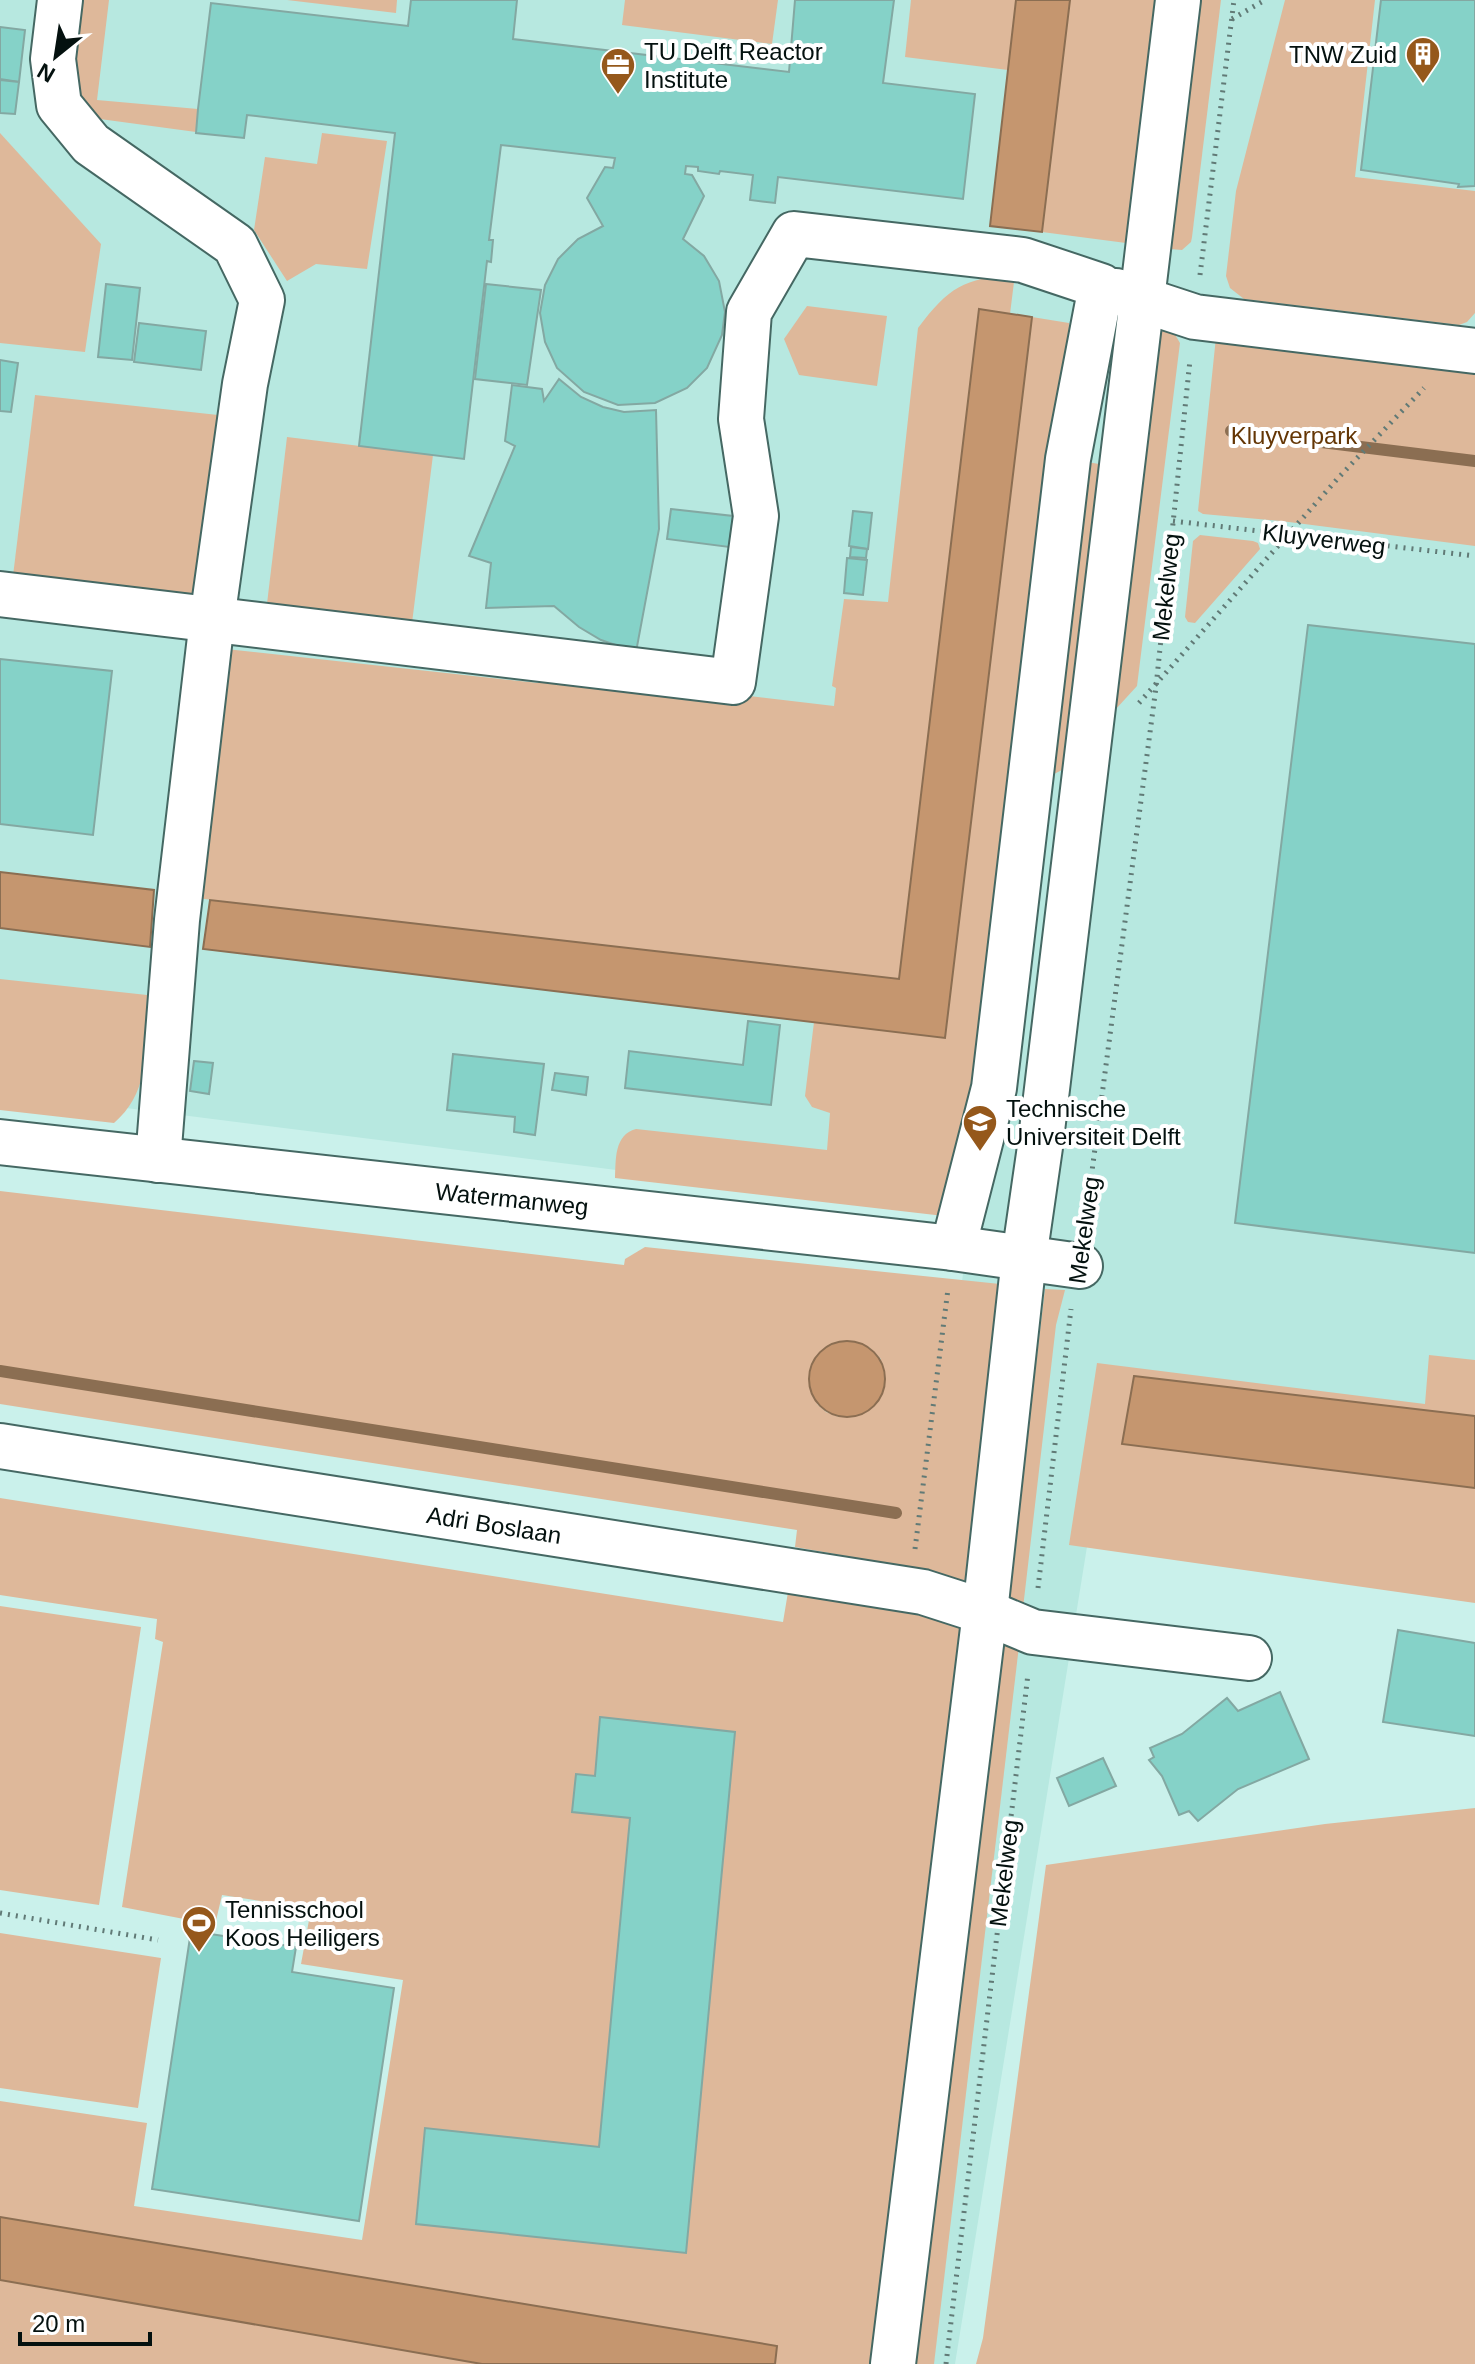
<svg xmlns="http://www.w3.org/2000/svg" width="1475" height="2364" font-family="Helvetica,sans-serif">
<rect width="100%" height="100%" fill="#caf1eb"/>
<path fill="#b7e8e0" d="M0 0H1475V1436L1112 1392 955 2364H815L971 1215 0 1092Z"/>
<g fill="#deb89a" fill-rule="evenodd">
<path d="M73 0H109L97 100 198 109 196 132 100 119 98 127 62 103Z"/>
<path d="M287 0H397L396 13Z"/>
<path d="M625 0H778L772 44 622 25Z"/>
<path d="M911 0H1016L1008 70 905 57Z"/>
<path d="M1070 0H1155L1126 243 1042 232Z"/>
<path d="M1200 0H1221L1192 237 1191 242 1182 250 1170 249Z"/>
<path d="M1285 0H1375L1355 177 1475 191V313L1467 322 1459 325 1244 299 1230 288 1226 276 1236 191Z"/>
<path d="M0 133 101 244 85 352 0 343Z"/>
<path d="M322 133 387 141 367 269 316 264 287 281 254 230 265 157 317 164Z"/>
<path d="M1015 274 1010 314 979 310 900 979 196 898 226 649 538 683 541 671 834 706 836 688 832 686 844 599 888 602 918 328C949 287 963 279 1015 274Z"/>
<path d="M807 306 887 316 877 386 799 375 784 339Z"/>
<path d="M1032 317 1069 323 1068 363 982 1080 944 1216 615 1178C616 1159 614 1135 636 1129L827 1150 830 1113 812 1107 805 1096 814 1022 945 1038Z"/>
<path d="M1161 330 1174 333 1180 343 1137 686 1115 710Z"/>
<path d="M1216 337 1475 371V546L1281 521 1203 514 1198 511Z"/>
<path d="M35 395 218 415 196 607 12 584Z"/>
<path d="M287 437 433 455 411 631 266 612Z"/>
<path d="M1087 462 1099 464 1062 770 1050 776Z"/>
<path d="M1200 535 1253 541 1258 543 1260 549 1195 623 1188 622 1185 617 1193 541Z"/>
<path d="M0 979 147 995C145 1042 153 1090 114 1123L0 1110Z"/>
<path d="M0 1191 624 1265 625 1259 645 1247 1000 1284 963 1594 885 1573 886 1563 795 1547 797 1530 0 1404ZM841 1341 869 1347 881 1359 839 1417 826 1412 817 1404 814 1359 826 1347Z"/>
<path d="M1045 1289 1065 1290 1056 1325 1023 1608 1007 1606Z"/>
<path d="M1429 1355 1475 1360V1416L1134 1376 1122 1443 1475 1488V1603L1069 1545 1097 1363 1425 1404Z"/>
<path d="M0 1498 783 1622 788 1592 928 1614 960 1626 871 2364H775L776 2346 0 2217V2101L147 2123 134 2206 362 2240 403 1980 301 1964 311 1909 222 1895 215 1925 122 1907 163 1642 155 1639 157 1619 0 1595Z"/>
<path d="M0 1606 141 1627 99 1905 0 1890Z"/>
<path d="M1002 1644 1019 1646 934 2364H915Z"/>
<path d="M1475 1808V2364H976L983 2338 1046 1865 1325 1824Z"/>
<path d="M0 1933 161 1958 138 2108 0 2088Z"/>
<path d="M0 2280 482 2364H0Z"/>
</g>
<g fill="#c5966f" stroke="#8b6e52" stroke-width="2">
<path d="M1016 0H1070L1042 232 990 226Z"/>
<path d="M979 309 1032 317 945 1038 203 949 210 900 899 979Z"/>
<path d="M0 872 154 890 150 947 0 928Z"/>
<circle cx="847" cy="1379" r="38"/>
<path d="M1134 1376 1475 1416V1488L1122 1444Z"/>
<path d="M0 2217 777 2346 775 2364H482L0 2280Z"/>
</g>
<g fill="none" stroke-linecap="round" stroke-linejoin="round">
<g stroke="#8b6e52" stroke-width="12">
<path d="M1231 431 1475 461"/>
<path d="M0 1371 896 1513"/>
</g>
</g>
<g fill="#85d2c8" stroke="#83a8a2" stroke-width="2">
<path d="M411 0H517L513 39 789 72 795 0H894L883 83 975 94 963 199 778 177 775 203 750 200 753 175 720 171 719 174 698 171V167L686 166 685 174 692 175 704 196 683 239 704 256 719 281 725 312 722 335 707 368 687 388 655 403 618 405 584 392 557 368 545 342 540 313 545 285 558 259 578 239 603 226 587 198 605 167 613 168 615 158 501 145 489 240H493L491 262 487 261 464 459 359 446 395 133 247 115 244 138 196 133 198 109 211 3 408 26Z"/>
<path d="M1381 0H1475V186L1458 187 1459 184 1361 170Z"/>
<path d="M0 27 25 30 19 82 0 79Z"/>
<path d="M0 80 19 82 15 114 0 113Z"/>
<path d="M106 284 140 288 132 360 98 357Z"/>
<path d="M486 284 541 290 527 385 475 379Z"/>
<path d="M139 323 206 331 201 370 134 362Z"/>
<path d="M0 360 18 363 11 412 0 411Z"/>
<path d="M559 379 581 397 603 407 624 412 656 410 659 529 636 652 601 640 579 627 554 606 486 608 491 563 469 556 515 446 505 441 512 385 542 389 544 401Z"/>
<path d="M671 509 733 516 729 547 667 539Z"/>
<path d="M853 511 872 513 868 549 849 546Z"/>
<path d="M851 547 867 549 866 558 850 557Z"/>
<path d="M847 558 867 560 863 595 844 593Z"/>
<path d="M1308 625 1475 644V1253L1235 1223Z"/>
<path d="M0 659 112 671 93 835 0 824Z"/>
<path d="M748 1021 780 1025 771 1105 625 1088 629 1051 743 1065Z"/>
<path d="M453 1054 544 1064 535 1135 514 1132 515 1117 447 1110Z"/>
<path d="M194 1061 213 1063 209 1094 190 1091Z"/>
<path d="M555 1073 588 1077 586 1095 552 1090Z"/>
<path d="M1398 1630 1475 1643V1736L1383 1722Z"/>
<path d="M1280 1692 1309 1759 1238 1789 1198 1821 1189 1811 1179 1815 1162 1776 1149 1760 1154 1757 1150 1748 1182 1734 1227 1698 1238 1711Z"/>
<path d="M600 1717 735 1732 686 2253 416 2224 425 2128 599 2147 630 1818 572 1812 576 1774 595 1776Z"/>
<path d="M1103 1758 1116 1786 1069 1806 1057 1778Z"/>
<path d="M191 1931 296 1947 292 1972 394 1988 359 2221 152 2189Z"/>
</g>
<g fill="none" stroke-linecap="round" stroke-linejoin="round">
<g stroke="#456863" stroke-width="48">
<g id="minor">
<path d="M60 0 53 59 59 105 91 144 235 245 262 300 245 384 212 620 177 920 158 1160"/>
<path d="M1116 291 1195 317 1475 351"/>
<path d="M0 594 733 682 756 516 741 419 749 312 794 234 1023 260 1101 286 1068 459 994 1088 953 1248"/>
<path d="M0 1142 953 1248 1080 1266"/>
<path d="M0 1446 923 1592 985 1612 1033 1632 1249 1658"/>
<path d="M893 2364 985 1612 1024 1258 1040 1147 1178 0"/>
</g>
</g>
<g stroke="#617a76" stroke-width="5" stroke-dasharray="2 6" stroke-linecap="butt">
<path d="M1232 19 1265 0"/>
<path d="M1200 275 1234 0"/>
<path d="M1173 521 1475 556"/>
<path d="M1139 703 1339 477 1424 388"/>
<path d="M1085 1224 1156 687 1190 360"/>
<path d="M915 1549 948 1289"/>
<path d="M1038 1588 1071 1309"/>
<path d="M0 1913 158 1940"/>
<path d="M946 2364 1028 1674"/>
</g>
<use href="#minor" stroke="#fff" stroke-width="44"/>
</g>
<defs>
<g id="building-pin" transform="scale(1.8)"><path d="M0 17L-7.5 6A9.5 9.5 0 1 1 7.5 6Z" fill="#95581b" stroke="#fff"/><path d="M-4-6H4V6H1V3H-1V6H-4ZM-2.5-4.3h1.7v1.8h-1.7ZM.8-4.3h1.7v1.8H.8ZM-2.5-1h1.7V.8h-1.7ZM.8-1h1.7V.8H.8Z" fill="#fff"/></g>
<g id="office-pin" transform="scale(1.8)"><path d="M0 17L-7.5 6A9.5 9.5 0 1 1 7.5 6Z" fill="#95581b" stroke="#fff"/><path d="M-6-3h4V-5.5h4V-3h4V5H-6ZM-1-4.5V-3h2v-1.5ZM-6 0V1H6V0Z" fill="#fff"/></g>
<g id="university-pin" transform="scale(1.8)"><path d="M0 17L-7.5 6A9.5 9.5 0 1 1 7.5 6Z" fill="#95581b" stroke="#fff"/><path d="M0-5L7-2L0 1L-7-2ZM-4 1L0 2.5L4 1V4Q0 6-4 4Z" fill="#fff"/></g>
<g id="stadium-pin" transform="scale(1.8)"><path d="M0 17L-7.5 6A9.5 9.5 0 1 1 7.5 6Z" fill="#95581b" stroke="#fff"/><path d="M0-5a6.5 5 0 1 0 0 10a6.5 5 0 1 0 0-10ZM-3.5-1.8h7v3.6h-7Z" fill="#fff"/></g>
</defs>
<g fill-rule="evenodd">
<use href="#building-pin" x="1423" y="54"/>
<use href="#office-pin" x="618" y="65"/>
<use href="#university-pin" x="980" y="1122"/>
<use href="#stadium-pin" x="199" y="1923"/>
</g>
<g text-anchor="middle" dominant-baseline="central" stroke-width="8" stroke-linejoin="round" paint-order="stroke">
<g font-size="24" fill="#04110f" stroke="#fff" text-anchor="start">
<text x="644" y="51">TU Delft Reactor<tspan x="644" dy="28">Institute</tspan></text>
<text x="1397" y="54" text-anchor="end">TNW Zuid</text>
<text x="1006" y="1108">Technische<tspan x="1006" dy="28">Universiteit Delft</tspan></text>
<text x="225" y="1909">Tennisschool<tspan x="225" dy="28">Koos Heiligers</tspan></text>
</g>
<g font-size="24" fill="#643605" stroke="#fff">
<text x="1294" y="435">Kluyverpark</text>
</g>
<g font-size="24" fill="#04110f" stroke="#fff">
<text transform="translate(1324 539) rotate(7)">Kluyverweg</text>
<text transform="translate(1166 587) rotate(-84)">Mekelweg</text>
<text transform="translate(512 1199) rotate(6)">Watermanweg</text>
<text transform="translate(1084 1230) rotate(-82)">Mekelweg</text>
<text transform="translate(494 1525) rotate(9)">Adri Boslaan</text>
<text transform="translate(1004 1873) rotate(-83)">Mekelweg</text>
</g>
</g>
<g transform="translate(56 56) rotate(210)" stroke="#ffffff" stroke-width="6" paint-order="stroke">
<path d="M0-6L14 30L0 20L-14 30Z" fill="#04110f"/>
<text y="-12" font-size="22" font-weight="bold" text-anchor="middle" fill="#04110f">N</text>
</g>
<path d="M20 2332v12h130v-12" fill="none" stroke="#04110f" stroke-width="4"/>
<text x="32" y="2332" font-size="24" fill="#04110f" stroke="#ffffff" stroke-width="6" paint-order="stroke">20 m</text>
</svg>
